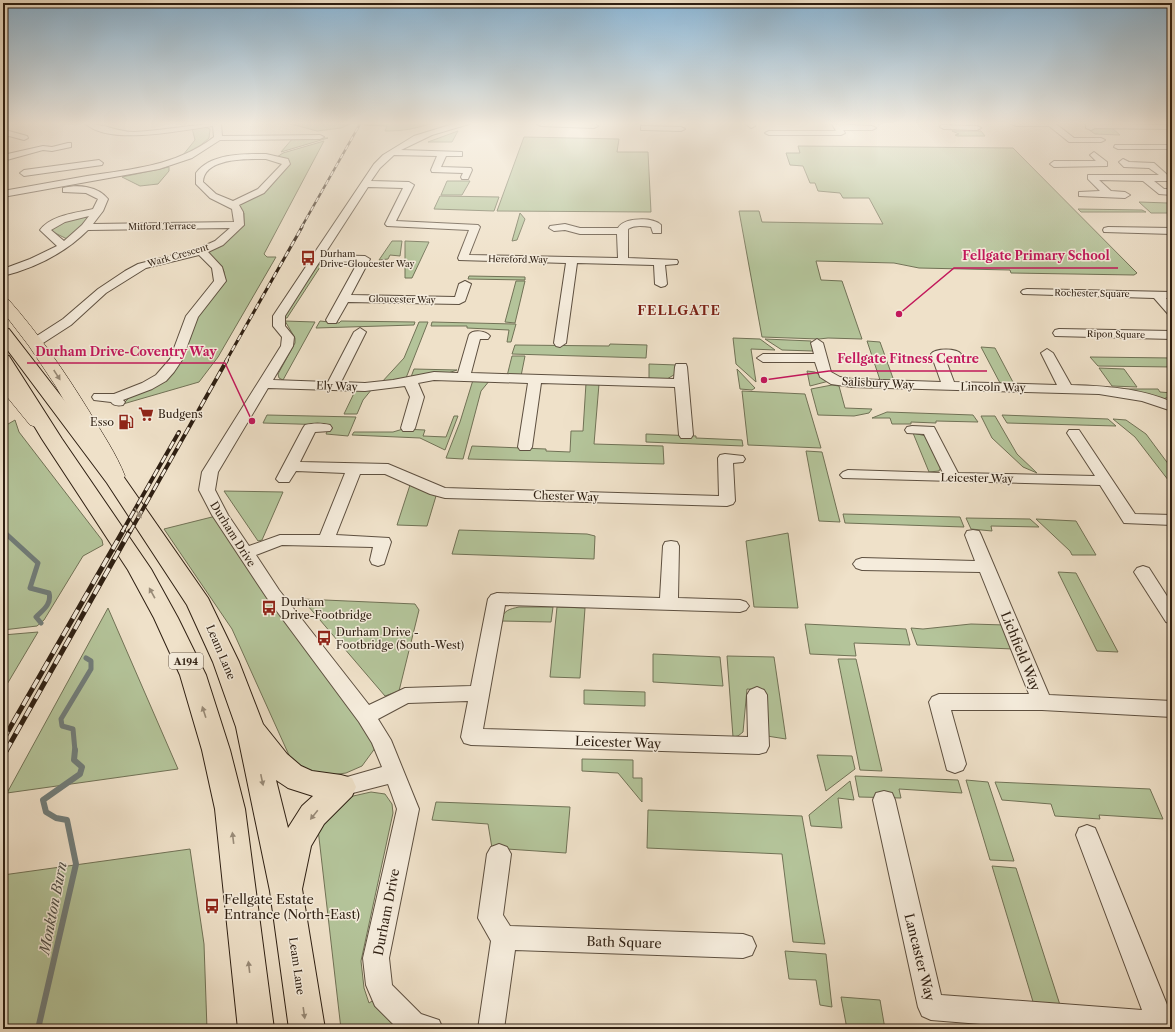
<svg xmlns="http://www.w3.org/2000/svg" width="1175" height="1032" font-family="'Libre Caslon Text',serif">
<rect width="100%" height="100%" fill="#efe1c9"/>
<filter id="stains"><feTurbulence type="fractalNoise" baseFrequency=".005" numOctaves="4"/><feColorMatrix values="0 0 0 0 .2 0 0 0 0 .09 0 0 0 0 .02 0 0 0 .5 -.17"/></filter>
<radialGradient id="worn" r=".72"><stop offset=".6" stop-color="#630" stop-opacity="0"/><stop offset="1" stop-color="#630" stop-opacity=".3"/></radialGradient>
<g fill="#b4c49a" stroke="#717256">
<path d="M291 124H350L341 128 317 131Z"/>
<path d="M365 124H430C412 129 405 131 385 131L387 126 364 125Z"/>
<path d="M204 127 210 129 209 138 195 150 183 155 195 140 192 128Z"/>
<path d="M1111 127 1120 135 1095 134 1088 129Z"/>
<path d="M458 131 452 142H428Z"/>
<path d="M952 131H981L985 136H957L955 135 959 134Z"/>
<path d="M524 137 619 139 617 152H648L651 212 497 211Z"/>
<path d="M293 138H328L281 152Z"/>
<path d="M324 141 264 254 267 257H276L218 357 199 382 123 404 132 395 157 383 191 325 206 304 220 289 224 272 222 267 206 252 244 224V213L238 205 264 191 288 165 289 160 277 157 283 153Z"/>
<path d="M798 146 1013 148 1137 273 1134 275 1011 273 1010 270 919 268 894 263 816 261 821 280 842 281 862 339 828 338 819 339 762 337 739 211H759L762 222 883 224 869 198H843L840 193 818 191 815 183H810L803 166 790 165 786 153H800Z"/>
<path d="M169 167V171L158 184 140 186 122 177Z"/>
<path d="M447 181H470L462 195H441Z"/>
<path d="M440 196 499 197 494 211 434 209Z"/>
<path d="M1139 202 1168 203 1172 206V213H1151Z"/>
<path d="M1078 209 1142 210 1146 212H1081Z"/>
<path d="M520 213 525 219 517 240 512 241Z"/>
<path d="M91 215 82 227 67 239 53 232 52 229 64 221Z"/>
<path d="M392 241H402L400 256 390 255 388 259 379 260Z"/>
<path d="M405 241 429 242 412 278H405Z"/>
<path d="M324 261 287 318H284L286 313 315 267Z"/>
<path d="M469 276 525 277V280L468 279Z"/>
<path d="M516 281H525L515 323 505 322Z"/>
<path d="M285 321 315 322 283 380 279 378 278 374 295 343V338Z"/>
<path d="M320 321 339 323 341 321 415 322 414 325 316 328Z"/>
<path d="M419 322H428L406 378 381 383 404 358Z"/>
<path d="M432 322 514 324H516L511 342H507L509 330 467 328V326H431Z"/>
<path d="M733 338 760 339 775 350 751 349 756 382 736 364Z"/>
<path d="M765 339 811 341 813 351 782 350Z"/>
<path d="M867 341 880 342 894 381 880 380Z"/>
<path d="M610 344 647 345 646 358 512 354 515 345 609 346Z"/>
<path d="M981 347 995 348 1014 384 1000 383Z"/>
<path d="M512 356H525L521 376H507Z"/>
<path d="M1090 357 1172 358V367L1098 366Z"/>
<path d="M649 364 677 365V373L667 379H649Z"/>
<path d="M1099 368 1124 369 1137 387 1112 386Z"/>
<path d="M414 369 457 370 445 374 411 377Z"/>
<path d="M737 369 755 388 752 390 740 389Z"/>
<path d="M807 371 815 372 829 381 810 386Z"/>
<path d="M473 380H490L481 391 463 459 446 458 460 422Z"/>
<path d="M586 383 599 384 594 444 663 446 664 464 468 459 472 446 546 449V451L570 452 571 431H583Z"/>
<path d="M832 385 839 386 845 408 872 409 869 413 854 416 818 415 811 389Z"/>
<path d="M356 389H372L363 400 357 414H344Z"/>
<path d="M1117 389H1158L1160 392 1172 393V396L1163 399Z"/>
<path d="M742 391 805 394 821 448 748 445Z"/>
<path d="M887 412 973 415 978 422 936 421V423L911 422V424H892L890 418H872Z"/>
<path d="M267 415 356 417 348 436 326 434 330 425 263 423Z"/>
<path d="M1002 415 1108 419 1116 426 1007 423Z"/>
<path d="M454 416H458L445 450 420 438 352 435 354 432H393L403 429 425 430 423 436 446 437Z"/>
<path d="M981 416H995L1017 454 1037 473 1023 467 992 438Z"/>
<path d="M1113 419 1126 420 1146 434 1172 469V485L1135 437Z"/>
<path d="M15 420 19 432 102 540 103 545 83 556 44 620 37 626 3 630V427Z"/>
<path d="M913 433 926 436 942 465 939 471 929 472Z"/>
<path d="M646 434 696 436V438L742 440 743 446 646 442Z"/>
<path d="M806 451 822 452 840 522 819 521Z"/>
<path d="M410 485 436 496 427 526 397 525Z"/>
<path d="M224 491 283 492 262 540 258 541Z"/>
<path d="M843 514 960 517 964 527 845 523Z"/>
<path d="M220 515 381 740 362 766 346 773 323 776 293 764 232 629 164 529Z"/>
<path d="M966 518 1030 519 1039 527 991 526 992 531 971 529Z"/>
<path d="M1036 519 1076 521 1096 555H1072L1070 551Z"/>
<path d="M459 530 587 534 595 536 594 559 452 554Z"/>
<path d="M788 533 798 608 754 607 746 541Z"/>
<path d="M1058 572 1076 573 1118 652 1097 651Z"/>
<path d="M302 599 415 604 419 610 399 691 385 696Z"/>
<path d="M519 607H553L551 622 501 621C503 610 510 609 519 607Z"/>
<path d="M557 607 585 608 580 678 550 677Z"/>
<path d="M108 608 178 769 7 793Z"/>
<path d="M805 624 906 629 910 645 854 643 856 656 810 654Z"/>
<path d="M971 624 1005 625 1013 649 917 645 911 628 923 629Z"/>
<path d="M38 632 3 691V635Z"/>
<path d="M653 654 720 657 723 686 653 682Z"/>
<path d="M727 656 774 657 786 739 767 736 761 690 747 689 743 732 738 736 733 737Z"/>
<path d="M838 659H856L882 771 860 770Z"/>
<path d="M584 690 645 692V706L584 704Z"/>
<path d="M817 755 852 756 855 769 826 791Z"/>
<path d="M582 759 633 760V778H642V802L618 773 582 771Z"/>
<path d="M855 776 958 780 962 793 899 789 901 798 859 797Z"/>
<path d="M966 780 988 782 1014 861 990 860Z"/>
<path d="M850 781 854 800 838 798 842 828 811 826 809 815Z"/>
<path d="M995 782 1150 789 1163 819 1099 815 1100 819 1055 816 1051 804 1002 800Z"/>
<path d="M371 792 385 794 392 804 393 813 361 961 364 988 369 1003 383 994 430 1029H341L318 829 340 799Z"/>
<path d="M436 802 570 807 566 853 492 848 488 824 432 820Z"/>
<path d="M648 810 802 816 825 944 793 942 782 854 647 848Z"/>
<path d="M190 849 204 944 207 1029H3V875Z"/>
<path d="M992 866 1016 868 1060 1005H1034Z"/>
<path d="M785 951 826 954 832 1007 820 1005 816 980 789 979Z"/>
<path d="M841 997 880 1000 885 1029H847Z"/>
</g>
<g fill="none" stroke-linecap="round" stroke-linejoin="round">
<g stroke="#717d7a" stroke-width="5">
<path d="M3 531 38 563 30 588 49 593C52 604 43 610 36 617L41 623"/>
<path d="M75 751 73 729 62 726 61 719 91 669V661L86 658"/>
</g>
<path stroke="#717d7a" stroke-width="6" d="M38 1029 76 864 67 820 56 818 46 812 43 800 80 774 82 767 74 760 75 750"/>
<g stroke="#5e5040" stroke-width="2">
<g id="minor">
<path d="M86 124C103 123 117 132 134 132 163 131 191 124 221 124L222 136 320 135 324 137 320 139 220 140 192 158 159 169 3 197V191C31 186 59 181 87 176 132 169 176 166 214 137L213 126C183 130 110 146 86 124Z"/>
<path d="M453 124H469L432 135 401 150 462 152V156H446L441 167 471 168 472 170 468 179H462L461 177 463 173 432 172 431 170 437 156 394 155 380 168 371 181 409 182 414 185 396 221 478 225 480 227 469 255 618 258 617 234H580L565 230 554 231 549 228 550 226 565 224 580 228H618C624 217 653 217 661 225V233H653L651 227C643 226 635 225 628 229V258L677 260 678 262 677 264 665 265 667 284 665 286 661 287 655 284 654 265 577 263 566 343 560 347 556 346 554 343 566 263 459 260 458 258 469 230 387 226 385 224 403 188 368 187 324 255 365 256 370 259 351 295 455 297 459 284 465 281 471 284 465 301 459 304 348 302 336 323H328L326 320 358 262 320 261 285 316V326L294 337 293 346 273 380 328 382 354 332 360 328 366 332 341 382 365 383 393 380 434 372 458 373 469 335C473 329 486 331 490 336L488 339H480L471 373 674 379 675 367 676 364H686L687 367 693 435 691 438H681L679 435 675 387 541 383 532 447 530 450H520L518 447 528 383 434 380 418 383 424 397 415 428 413 431H403L401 428 410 397 405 386 365 391 268 388 218 472 215 490 228 515 249 546 280 535H320L345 473 296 471 289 482H279L276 479 303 428 305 425C313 423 322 423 330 425L332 428 330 431 315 432 300 462 388 464 445 488 719 496 718 458 720 455 725 454 743 456 745 459 743 462 733 463 735 501 733 504 727 506 445 498 430 494 385 474H360L336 535 389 538 391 542 384 564 378 566 372 564 370 560 373 547 282 545 256 555 279 590 369 705 405 688 471 686 488 599 491 595 497 593 660 598 663 546 665 542 671 541 677 542 679 546 678 598 740 600 746 602 749 606 746 610 740 612 505 605 483 729 748 737 747 695 750 690 757 687 764 690 767 695 769 746 766 752 759 754 471 745 464 743 461 737 468 701 408 703 378 719 391 740 419 809 389 958 392 985 421 1014 439 1020 443 1029H398L375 1006 366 985 363 958 397 809 388 784 341 796 333 793 330 787 333 781 382 767 372 743 359 722 267 598 212 515 199 490 202 472 281 346 282 337 273 326V316L311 259 310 258 313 255 374 164 383 155 414 136Z"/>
<path d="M537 124H595L598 126 594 128 541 126Z"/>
<path d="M746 124H754L755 126 751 128Z"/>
<path d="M832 124 872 126 876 128 872 130H843L845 133 841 135H769L765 133 769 131H836Z"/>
<path d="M1012 124H1056L1074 138H1101L1105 140 1101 142H1069L1049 126H1016Z"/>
<path d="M1086 124 1172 125V129L1095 128 1091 130 1086 128Z"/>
<path d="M941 125 977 126 981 128 977 130 944 129 940 127Z"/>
<path d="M641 126 681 127 685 129 681 131 644 130H641Z"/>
<path d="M9 131 27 136 28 138 24 140 9 136 3 137V132Z"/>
<path d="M68 143H71V147L52 151 43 150 3 161V155L43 146 52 147Z"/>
<path d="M1115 145H1172V149H1118L1114 147Z"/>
<path d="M1094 152 1107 162V166L1054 167 1050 164 1054 161H1096L1090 155Z"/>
<path d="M266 154 288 159 290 164 264 193 239 205 243 212 244 225 223 245 208 252 222 267 226 281 198 317 182 360 174 372 166 381 152 389 123 400 125 402 123 405C118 406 114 406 111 402L94 400 92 397 94 394H114L142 383 156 375 170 359 186 316 214 281 212 268 199 255 146 268 106 293 71 325 40 345H32L30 342 32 339 63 319 98 289 125 271 138 264 197 249 215 241 230 228 88 230C65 253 35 268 3 276V269L30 259 57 246 40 230C51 215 76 213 93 209L98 199 86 193 63 192V188C78 184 98 186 108 199L103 211 93 224 234 222 232 209 210 198 196 184V173C211 153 244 154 266 154ZM266 159 282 164 258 189 233 201 216 194 203 182C204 157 249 159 266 159ZM89 216 82 225 64 241 51 230 65 222Z"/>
<path d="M1123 159 1129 162 1154 163 1172 179 1168 181H1154L1164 189H1172V195L1159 194 1143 181 1099 180 1111 191 1125 192 1130 195 1125 198 1079 196V192L1100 191 1088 179V175H1159L1149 168 1124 167 1119 162Z"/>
<path d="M99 160 103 163 102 165 24 176 20 173 24 170Z"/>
<path d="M1108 227 1172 228V234L1104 232 1103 230 1104 228Z"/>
<path d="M1027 289 1172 292V298H1166L1172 305V316L1168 314 1154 298 1023 294 1021 292 1023 290Z"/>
<path d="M1059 329 1172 331V339L1055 336 1053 333 1055 330Z"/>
<path d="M817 339 823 343 831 372 840 377 852 379 941 382 931 354C935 348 957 348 961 354L959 357 945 358 954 382 1057 385 1041 353 1047 349 1053 353 1071 385C1105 386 1140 388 1172 402V411L1142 401 1099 394 852 387 831 384 820 377 815 362H763L757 358 763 354H814L811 343Z"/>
<path d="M912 426 934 427 958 473 1095 476 1067 433 1069 430H1079L1135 514 1172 515V525L1124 523 1100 485 843 478 840 475 843 472 848 470 943 473 924 434 907 433 905 430 907 427Z"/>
<path d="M973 530 979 531 981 535 1049 695 1172 701V717L1042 710H951L966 764 963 770 955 773 947 770 929 702 932 697 939 694H1029L980 572 862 570 856 568 853 564 856 560 862 558 975 561 965 535 967 531Z"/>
<path d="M1143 566 1149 568 1172 604V624L1166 622 1134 572 1137 568Z"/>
<path d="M884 791 892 793 895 800 941 995 1142 1010 1076 835 1079 828 1087 825 1095 828 1098 835 1172 1017V1029H1042L931 1020 922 1016 918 1007 873 800 876 793Z"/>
<path d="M499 844 507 847 511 854 503 915 510 926 743 934 752 937 756 946 752 955 743 958 515 950 504 1029H478L491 941 478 918 487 854 491 847Z"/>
</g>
</g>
<g stroke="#2e1f12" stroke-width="1">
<g id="major">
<path d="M3 297 8 299C39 334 65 372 89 411 102 433 116 453 125 476L122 480 115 482 108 480 105 476 90 445 55 385 29 346 3 312Z"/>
<path d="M3 376 9 377 42 417 45 421 42 425 36 427 30 425 3 392Z"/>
</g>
</g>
<g stroke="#2e1f12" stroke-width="2">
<g id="highway">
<path d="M3 328 9 329 123 476 208 598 239 662 263 724 287 754 301 766 312 771 341 775 352 778 356 787 352 796 324 824 311 846 302 889 325 1029H289L270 891 236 727 213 662 187 605 107 483 3 344ZM276 780 288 788 313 796 302 806 288 828Z"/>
<path d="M3 355 9 356 62 439 151 569 178 618 206 675 230 750 245 809 274 1029H238L215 809 202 750 180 675 154 618 128 570 42 439 3 374Z"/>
</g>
</g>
<use href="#minor" fill="#f5ecdc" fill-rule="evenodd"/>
<use href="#major" fill="#efe1c9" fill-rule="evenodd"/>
<use href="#highway" fill="#efe1c9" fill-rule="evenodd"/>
<g stroke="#2e1f12" stroke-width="2.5">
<path id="rail-far4" d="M301 228 360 124"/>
</g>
<g stroke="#2e1f12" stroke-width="3">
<path id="rail-far3" d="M226 361 302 227"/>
</g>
<g stroke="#2e1f12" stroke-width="4">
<g id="rail-far2">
<path d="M122 532 179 432"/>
<path d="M130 532 227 360"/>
</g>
</g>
<g stroke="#2e1f12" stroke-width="5">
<g id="rail-far1">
<path d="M3 740 123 531"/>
<path d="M6 751 130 531"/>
</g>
</g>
<g stroke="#2e1f12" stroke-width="6">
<path id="rail" d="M3 756 6 750"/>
</g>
<use href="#rail-far4" stroke="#f5ecdc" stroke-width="1.5" stroke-dasharray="5" stroke-linecap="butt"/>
<use href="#rail-far3" stroke="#f5ecdc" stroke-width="2" stroke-dasharray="6" stroke-linecap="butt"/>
<use href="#rail-far2" stroke="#f5ecdc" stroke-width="2.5" stroke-dasharray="8" stroke-linecap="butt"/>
<use href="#rail-far1" stroke="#f5ecdc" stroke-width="3.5" stroke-dasharray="10" stroke-linecap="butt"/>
<use href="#rail" stroke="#f5ecdc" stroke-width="4.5" stroke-dasharray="14" stroke-linecap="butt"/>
</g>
<defs><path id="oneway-solid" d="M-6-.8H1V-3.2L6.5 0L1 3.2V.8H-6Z"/></defs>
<g fill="#988a77">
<use href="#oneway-solid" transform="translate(57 375) rotate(57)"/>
<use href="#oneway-solid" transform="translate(138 513) rotate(56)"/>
<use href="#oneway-solid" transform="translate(152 593) rotate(-119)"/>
<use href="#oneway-solid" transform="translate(204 712) rotate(-108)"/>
<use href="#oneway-solid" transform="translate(262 780) rotate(78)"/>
<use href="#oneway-solid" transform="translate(314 815) rotate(129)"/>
<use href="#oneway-solid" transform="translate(233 838) rotate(-97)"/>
<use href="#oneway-solid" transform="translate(249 967) rotate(-97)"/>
<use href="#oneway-solid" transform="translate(304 1013) rotate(82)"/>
</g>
<linearGradient id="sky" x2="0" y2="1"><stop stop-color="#8ab7d8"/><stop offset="0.46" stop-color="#f8f2e7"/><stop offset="1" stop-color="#f8f2e7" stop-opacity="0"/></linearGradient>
<rect width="1175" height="268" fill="url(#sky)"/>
<defs>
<g id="bus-bare" transform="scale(1.2)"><path d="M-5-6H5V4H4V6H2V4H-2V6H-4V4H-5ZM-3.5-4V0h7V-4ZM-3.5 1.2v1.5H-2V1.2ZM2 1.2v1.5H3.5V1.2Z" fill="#8f2418" stroke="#f5ecdc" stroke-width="2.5" paint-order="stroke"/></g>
<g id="supermarket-bare" transform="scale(1.2)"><path d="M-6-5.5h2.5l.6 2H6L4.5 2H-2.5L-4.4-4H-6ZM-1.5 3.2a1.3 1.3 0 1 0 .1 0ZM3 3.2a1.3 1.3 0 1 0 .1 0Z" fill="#8f2418" stroke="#f5ecdc" stroke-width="2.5" paint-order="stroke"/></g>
<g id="fuel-bare" transform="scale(1.2)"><path d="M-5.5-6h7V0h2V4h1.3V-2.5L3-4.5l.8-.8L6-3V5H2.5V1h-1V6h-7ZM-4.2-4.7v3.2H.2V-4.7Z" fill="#8f2418" stroke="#f5ecdc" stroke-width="2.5" paint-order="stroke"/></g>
</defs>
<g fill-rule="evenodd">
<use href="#bus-bare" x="308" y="258"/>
<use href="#supermarket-bare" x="146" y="414"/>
<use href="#fuel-bare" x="126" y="422"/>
<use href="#bus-bare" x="269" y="608"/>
<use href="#bus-bare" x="324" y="638"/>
<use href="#bus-bare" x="212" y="906"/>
</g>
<g text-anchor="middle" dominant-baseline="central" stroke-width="3" stroke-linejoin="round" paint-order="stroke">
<g font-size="9" fill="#2e1f12" stroke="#f5ecdc">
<text transform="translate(162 226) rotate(-1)">Mitford Terrace</text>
<text transform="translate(178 255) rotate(-16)">Wark Crescent</text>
<text transform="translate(518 259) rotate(1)">Hereford Way</text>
<text transform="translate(1092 293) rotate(1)">Rochester Square</text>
<text transform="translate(402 299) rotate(1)">Gloucester Way</text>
<text transform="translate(1116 334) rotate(1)">Ripon Square</text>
</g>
<g font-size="9" fill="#2e1f12" stroke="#f5ecdc" text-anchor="start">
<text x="320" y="253">Durham<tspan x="320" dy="10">Drive-Gloucester Way</tspan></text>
</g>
<rect fill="#f5ecdc" stroke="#6a5c4f" stroke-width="1" x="169" y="653" width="34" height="16" rx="3"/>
<g font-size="10" font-weight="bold" fill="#2e1f12">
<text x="186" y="661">A194</text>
</g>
<g font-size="11" fill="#2e1f12" stroke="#f5ecdc">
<text transform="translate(878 383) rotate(3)">Salisbury Way</text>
<text transform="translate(337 386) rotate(2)">Ely Way</text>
<text transform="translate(993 387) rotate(1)">Lincoln Way</text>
<text transform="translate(977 478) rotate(1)">Leicester Way</text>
<text transform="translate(566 496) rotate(2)">Chester Way</text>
<text transform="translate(233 534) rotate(58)">Durham Drive</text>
<text transform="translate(221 652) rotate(67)">Leam Lane</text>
<text transform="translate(297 966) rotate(82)">Leam Lane</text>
</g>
<g font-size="11" fill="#2e1f12" stroke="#f5ecdc" text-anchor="start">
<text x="158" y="414">Budgens</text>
<text x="114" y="422" text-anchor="end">Esso</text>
<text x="281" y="602">Durham<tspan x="281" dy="13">Drive-Footbridge</tspan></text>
<text x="336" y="632">Durham Drive -<tspan x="336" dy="13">Footbridge (South-West)</tspan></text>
</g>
<g font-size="13" font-weight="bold" letter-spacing="1" fill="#7a1f14" stroke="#f5ecdc">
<text x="679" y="310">FELLGATE</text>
</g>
<g font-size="13" fill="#2e1f12" stroke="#f5ecdc">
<text transform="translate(1021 651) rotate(68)">Lichfield Way</text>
<text transform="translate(618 742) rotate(2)">Leicester Way</text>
<text transform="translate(386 912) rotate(-79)">Durham Drive</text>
<text transform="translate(624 942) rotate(2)">Bath Square</text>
<text transform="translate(920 957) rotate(76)">Lancaster Way</text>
</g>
<g font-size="13" fill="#2e1f12" stroke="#f5ecdc" text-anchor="start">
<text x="224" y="899">Fellgate Estate<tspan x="224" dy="15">Entrance (North-East)</tspan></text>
</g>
<g font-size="14" font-style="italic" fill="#4f4e46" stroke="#f5ecdc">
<text transform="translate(53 908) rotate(-79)">Monkton Burn</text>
</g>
</g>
<path fill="none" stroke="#c2185b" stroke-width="1.5" d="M899 314L954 268H1118M252 421L225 363H27M764 380L829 371H987"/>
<g fill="#c2185b" stroke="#f5ecdc" stroke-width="1.5">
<circle cx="899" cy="314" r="4"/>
<circle cx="252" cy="421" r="4"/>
<circle cx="764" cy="380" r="4"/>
</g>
<g font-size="12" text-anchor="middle" font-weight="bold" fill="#c2185b" stroke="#f5ecdc" stroke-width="3" stroke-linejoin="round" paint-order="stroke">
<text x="1036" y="260">Fellgate Primary School</text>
<text x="126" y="356">Durham Drive-Coventry Way</text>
<text x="908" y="363">Fellgate Fitness Centre</text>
</g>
<rect width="1175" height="1032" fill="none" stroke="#efe1c9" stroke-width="16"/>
<rect x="4" y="4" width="1167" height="1024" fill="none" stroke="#2e1f12" stroke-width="2"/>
<rect x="8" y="8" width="1159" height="1016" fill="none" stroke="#2e1f12"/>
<rect width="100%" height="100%" filter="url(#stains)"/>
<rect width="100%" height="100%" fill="url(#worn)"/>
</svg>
